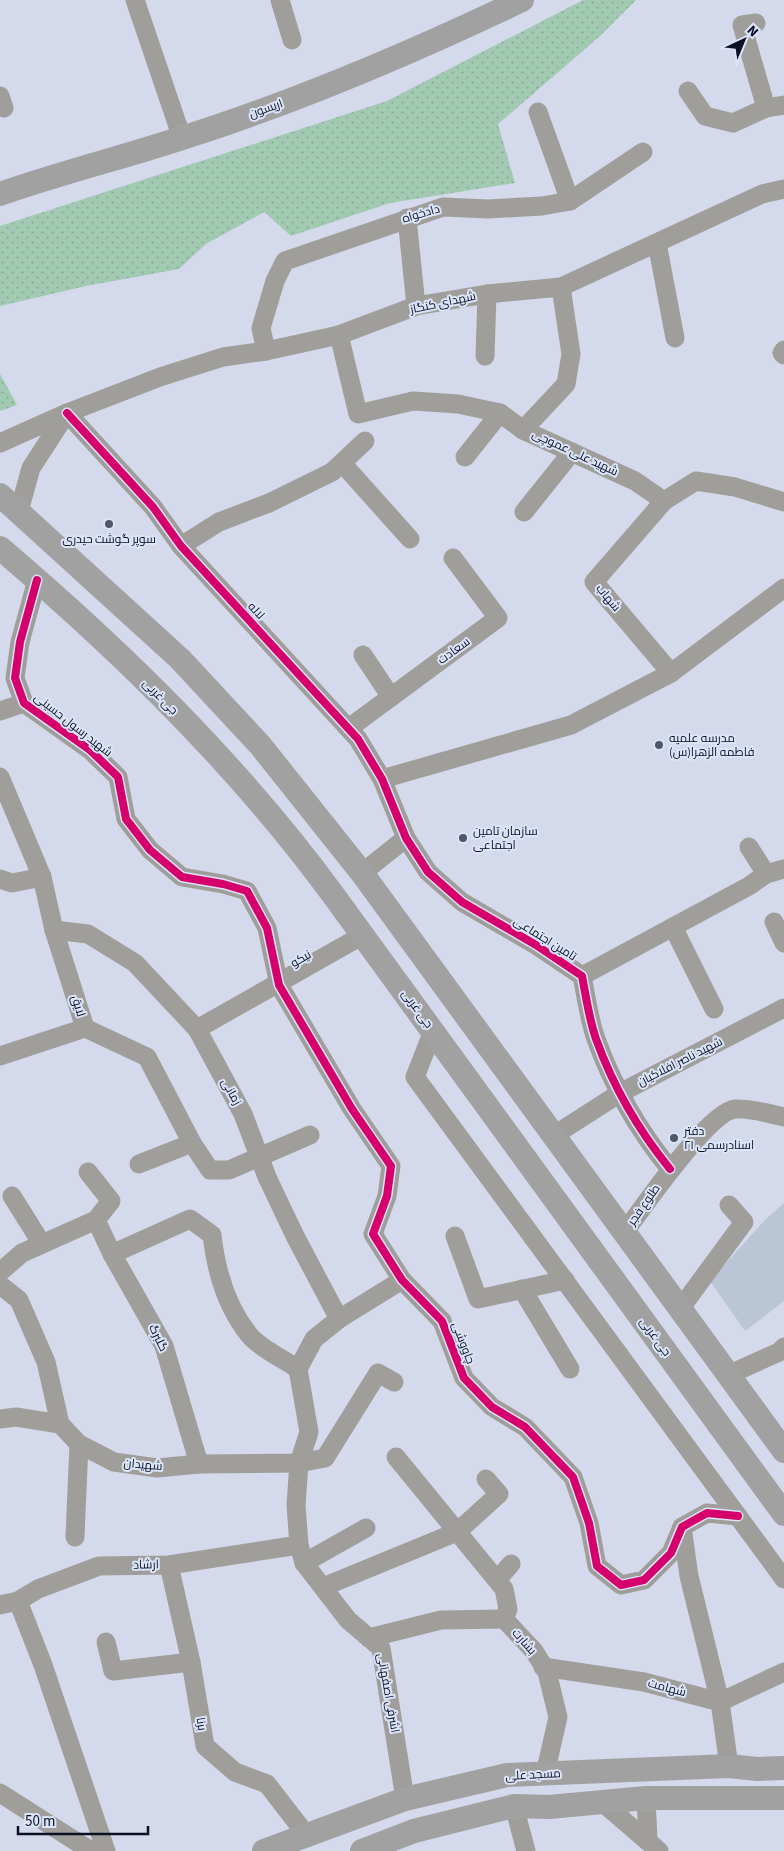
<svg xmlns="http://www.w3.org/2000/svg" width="784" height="1851" font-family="'Source Sans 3',Cairo,sans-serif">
<defs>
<pattern id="park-dots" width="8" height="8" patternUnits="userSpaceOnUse" patternTransform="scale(1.25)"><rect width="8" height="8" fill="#a2cab2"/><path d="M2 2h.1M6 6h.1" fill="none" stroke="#8aac99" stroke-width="1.8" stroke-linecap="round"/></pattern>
</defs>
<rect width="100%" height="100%" fill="#d4daec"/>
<g fill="url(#park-dots)">
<path d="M583 0H636L599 37 498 124 515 183 390 203 291 236 264 212 206 244 179 269 86 286 0 306V226L387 101Z"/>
<path d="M0 374 17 405 0 411Z"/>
</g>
<path fill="#bac5d5" d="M784 1203V1301L745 1331 710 1281 765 1220Z"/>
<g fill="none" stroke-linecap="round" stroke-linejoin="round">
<g stroke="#a09e9a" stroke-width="19">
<path d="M135 0 182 138"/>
<path d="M280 0 292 40"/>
<path d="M756 23 742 25 766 108"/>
<path d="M688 91 705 116 733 123 766 108 784 105"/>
<path d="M0 96 4 108"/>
<path d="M538 112 570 201"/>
<path d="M407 218 416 306"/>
<path d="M657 243 675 338"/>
<path d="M339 335 358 414 413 401 458 404 500 413 523 430 635 481 664 501 696 481 735 487 784 502"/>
<path d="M784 350 782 353 784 355"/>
<path d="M266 351 261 328 275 281 285 261 443 207 488 209 542 206 570 201 643 152"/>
<path d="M485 356 487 294"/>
<path d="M67 413 153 507 181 546 358 739 382 779 406 838 428 872 462 902 536 945 582 976C586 996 589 1019 596 1039 613 1086 639 1131 670 1169"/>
<path d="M523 430 566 384 571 354 561 287"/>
<path d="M0 443 67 413 160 377 223 357 266 351 339 335 416 306 487 294 561 287 762 194 784 189"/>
<path d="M465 457 500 413"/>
<path d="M342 463 410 539"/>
<path d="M664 501 594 582 671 673"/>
<path d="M19 511 31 468 66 414"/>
<path d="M524 512 572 452"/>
<path d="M181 546 219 522 269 503 332 472 365 441"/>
<path d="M37 580 20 642 15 678 24 703 90 750 118 777 126 819 150 850 182 877 223 884 247 891 267 928 279 985 352 1109 391 1166 387 1196 373 1234 402 1280 442 1321 464 1378 492 1407 525 1427 573 1477 589 1523 597 1566 621 1585 644 1580 671 1553 682 1527 707 1513 738 1516"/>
<path d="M363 655 391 697"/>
<path d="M0 711 24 703"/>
<path d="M349 728 498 618 453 558"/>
<path d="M0 777 42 877 54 930 85 1028 147 1057 192 1143 210 1170H229L310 1135"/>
<path d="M382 779 571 725 671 673 784 588"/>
<path d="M749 847 766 874"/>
<path d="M362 873 406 838"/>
<path d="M0 879 12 883 42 877"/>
<path d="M774 922 784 943"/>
<path d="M673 927 714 1009"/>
<path d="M54 930 88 934 135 963 197 1029 243 1114 267 1177 295 1236 339 1319"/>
<path d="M582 976 749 886 766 874 784 869"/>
<path d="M197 1029 363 935"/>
<path d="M433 1031 415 1077 784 1579"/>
<path d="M0 1056 85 1028"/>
<path d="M553 1136 620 1093 784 1008"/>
<path d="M139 1164 192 1143"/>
<path d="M12 1196 42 1244"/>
<path d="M96 1220 112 1254 164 1346 199 1464"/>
<path d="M624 1233C642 1209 708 1112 735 1109 746 1108 772 1114 784 1117"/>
<path d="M455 1236 478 1299 565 1280"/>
<path d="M112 1254 190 1219 212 1235C216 1271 227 1308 250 1336 260 1348 285 1360 298 1369"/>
<path d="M0 1272 22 1253 96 1220 111 1201 88 1172"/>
<path d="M402 1280 339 1319 314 1339 298 1369 309 1432 299 1463 296 1505 299 1545 304 1563 348 1620 381 1648 405 1799"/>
<path d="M0 1285 19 1300 46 1362 60 1424"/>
<path d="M522 1289 570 1369"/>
<path d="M680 1309 744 1222 729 1205"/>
<path d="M728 1375 779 1352 784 1347"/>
<path d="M0 1419 16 1417 60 1424 79 1444 114 1462 157 1468 199 1464 299 1463 325 1458 378 1373 394 1382"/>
<path d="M396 1457 504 1589 508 1609 504 1619"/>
<path d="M682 1527 689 1576 720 1702 729 1766"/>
<path d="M75 1537 79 1444"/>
<path d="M304 1563 366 1528"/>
<path d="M169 1565 191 1662 205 1746 235 1772 267 1784 308 1837"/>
<path d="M497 1580 511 1564"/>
<path d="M323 1587 457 1532 499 1494 486 1479"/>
<path d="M18 1601 43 1665 106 1851"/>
<path d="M0 1605 18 1601 38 1589 99 1566 169 1565 299 1545"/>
<path d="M504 1619 534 1651 547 1672 558 1717 545 1774"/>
<path d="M369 1638 441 1620 504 1619"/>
<path d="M106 1642 113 1671 191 1662"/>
<path d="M543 1667 644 1682 720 1702 784 1672"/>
<path d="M0 1793 91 1851"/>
<path d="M646 1798 648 1840"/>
<path d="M602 1802 659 1851"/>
<path d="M514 1806 526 1851"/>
</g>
<g stroke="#a1a1a1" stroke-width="24">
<path d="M0 194C60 173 121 158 182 138 299 101 411 53 522 0"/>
<path d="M0 495 180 659 260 745 362 873 784 1451"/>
<path d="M0 548C122 652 239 766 334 896L784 1514"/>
<path d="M264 1851 405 1799 507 1775 729 1766 757 1769 784 1768"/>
<path d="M362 1851 414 1831 514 1806 549 1807 646 1798H784"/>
</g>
<g stroke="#dbe4f9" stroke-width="11">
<g id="cycleway">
<path d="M67 413 153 507 181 546 358 739 382 779 406 838 428 872 462 902 536 945 582 976C586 996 589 1019 596 1039 613 1086 639 1131 670 1169"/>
<path d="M37 580 20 642 15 678 24 703 90 750 118 777 126 819 150 850 182 877 223 884 247 891 267 928 279 985 352 1109 391 1166 387 1196 373 1234 402 1280 442 1321 464 1378 492 1407 525 1427 573 1477 589 1523 597 1566 621 1585 644 1580 671 1553 682 1527 707 1513 738 1516"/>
</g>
</g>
<use href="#cycleway" stroke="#d6006c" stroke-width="8"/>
</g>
<g fill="#51576a" stroke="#dbe4f9" stroke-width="2">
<circle cx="109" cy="524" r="5"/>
<circle cx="659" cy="745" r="5"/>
<circle cx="463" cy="838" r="5"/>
<circle cx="674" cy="1138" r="5"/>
</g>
<g text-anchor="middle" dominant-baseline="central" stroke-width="4" stroke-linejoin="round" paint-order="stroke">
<g font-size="12" fill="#0b1124" stroke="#dbe4f9">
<text transform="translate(266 109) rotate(-19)">اریسون</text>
<text transform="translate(421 214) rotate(-16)">دادخواه</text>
<text transform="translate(443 303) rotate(-12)">شهدای کنگاز</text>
<text transform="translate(575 453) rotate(25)">شهید علی عموچی</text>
<text transform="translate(608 598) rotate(50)">شهاب</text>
<text transform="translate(256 611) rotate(47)">لاله</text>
<text transform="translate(454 651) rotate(-36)">سعادت</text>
<text transform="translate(160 697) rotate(45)">جی غربی</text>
<text transform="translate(73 725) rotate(38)">شهید رسول حسینی</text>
<text transform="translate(545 939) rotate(32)">تامین اجتماعی</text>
<text transform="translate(301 959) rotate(-30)">نیکو</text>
<text transform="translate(78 1006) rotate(73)">لایق</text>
<text transform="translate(417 1009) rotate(54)">جی غربی</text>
<text transform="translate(680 1062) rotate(-27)">شهید ناصر افلاکیان</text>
<text transform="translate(231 1092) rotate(61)">زمانی</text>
<text transform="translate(644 1205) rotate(-55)">طلوع فجر</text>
<text transform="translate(655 1337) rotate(54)">جی غربی</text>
<text transform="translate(158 1338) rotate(64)">گلبرگ</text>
<text transform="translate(463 1343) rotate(69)">چاووشی</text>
<text transform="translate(143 1465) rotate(5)">شهیدان</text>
<text transform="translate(146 1565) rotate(-1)">ارشاد</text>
<text transform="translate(524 1642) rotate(49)">بشارت</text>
<text transform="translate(667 1688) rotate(15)">شهامت</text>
<text transform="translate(388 1693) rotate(80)">اشرفی اصفهانی</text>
<text transform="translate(201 1724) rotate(80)">برنا</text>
<text transform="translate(533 1775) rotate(-3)">مسجد علی</text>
</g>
<g font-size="12" fill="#0b1124" stroke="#dbe4f9" text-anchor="start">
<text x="109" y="539" text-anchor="middle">سوپر گوشت حیدری</text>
<text x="669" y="738">مدرسه علمیه<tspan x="669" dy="14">فاطمه الزهرا(س)</tspan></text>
<text x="473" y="831">سازمان تامین<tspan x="473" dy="14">اجتماعی</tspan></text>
<text x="684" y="1131">دفتر<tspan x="684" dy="14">اسنادرسمی ۲۱</tspan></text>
</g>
</g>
<g transform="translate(744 40) rotate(44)" stroke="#dbe4f9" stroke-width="4" paint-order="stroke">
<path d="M0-4L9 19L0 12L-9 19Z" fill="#0b1124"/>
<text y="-8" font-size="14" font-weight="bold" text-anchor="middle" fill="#0b1124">N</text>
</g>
<path d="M18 1826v8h130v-8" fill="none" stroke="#0b1124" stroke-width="2.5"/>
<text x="25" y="1826" font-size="15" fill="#0b1124" stroke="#dbe4f9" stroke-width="4" paint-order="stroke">50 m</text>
</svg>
